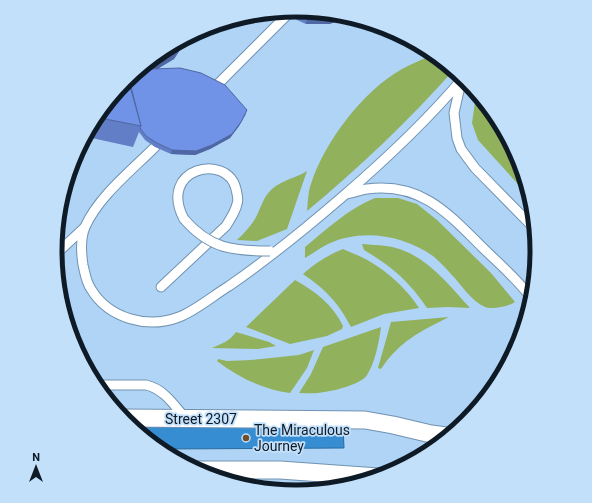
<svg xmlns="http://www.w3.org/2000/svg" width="592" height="503" font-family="Roboto,sans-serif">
<rect width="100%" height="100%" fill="#afd4f5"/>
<g fill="#91b15d">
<path d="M430 56 453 71C408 121 359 168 307 211 308 202 308 192 311 184 325 141 363 91 402 69 411 64 421 60 430 56Z"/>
<path d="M476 95 519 159 526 193 478 140 472 123Z"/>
<path d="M307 171 287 229 257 241 237 240C244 233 250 227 255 219 261 208 263 197 272 189 282 180 296 178 307 171Z"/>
<path d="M375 198H398L417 204 437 220 491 273 515 302C509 306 492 310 485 307 471 301 461 284 450 273 445 267 439 261 433 256 403 235 362 228 328 244 320 248 312 254 305 258V247C327 229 348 209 375 198Z"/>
<path d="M362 244C373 245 386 245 396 248 428 257 449 285 470 308L448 307 427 308C410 282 390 265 364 250Z"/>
<path d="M343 249C351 253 361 256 369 261 388 272 407 289 419 308L384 314 351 327C338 302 326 290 303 274 315 263 328 255 343 249Z"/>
<path d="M295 280C315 291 333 305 343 326L342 329 327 336 290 344 246 327Z"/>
<path d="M449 317C419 332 400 341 381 369L378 368 391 322Z"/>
<path d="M381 327C379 342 375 363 367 375 362 384 334 391 324 392 316 394 307 393 299 393L311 374 323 347Z"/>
<path d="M236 332 269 342 276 346 258 349 212 348C221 344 230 341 236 332Z"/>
<path d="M314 350 307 368 290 393C263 389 239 378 217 361L218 359 227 361 251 360 299 355Z"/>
</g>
<path fill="#378dd1" stroke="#2b6b9e" d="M343 426 344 448 165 449 133 427Z"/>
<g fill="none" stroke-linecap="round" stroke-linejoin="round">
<g stroke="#7092b2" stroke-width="11">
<g id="service">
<path d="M461 82 454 113 457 138 461 149 475 168 533 227"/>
<path d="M216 86 291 11"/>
<path d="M155 147C132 170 98 197 85 227 80 239 81 252 83 265 85 273 86 282 91 289 109 319 148 329 179 317 195 311 214 295 229 286 268 259 305 229 341 198 384 161 426 122 463 78"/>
<path d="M346 194C353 193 360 190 367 189 420 182 447 212 482 247 497 262 515 277 529 295"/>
<path d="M55 255 84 228"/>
<path d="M161 287 226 226C230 219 235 213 237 204 239 200 237 194 236 189 227 152 157 168 184 219"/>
<path d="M100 385H146C164 389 174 405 185 418"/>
</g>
</g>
<g stroke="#7092b2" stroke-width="19">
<g id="minor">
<path d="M123 418 365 420 393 425 431 434 446 436"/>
<path d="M197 470H280L378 477"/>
</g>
</g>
<use href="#service" stroke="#fff" stroke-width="9"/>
<use href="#minor" stroke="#fff" stroke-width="17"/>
<g stroke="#7092b2" stroke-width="11" stroke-linecap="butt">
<path id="service-bridge" d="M184 219C210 249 233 251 270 251"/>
</g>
<use href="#service-bridge" stroke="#fff" stroke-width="9"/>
</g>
<g fill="#617ec7">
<path d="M296 10 330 24H306L286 15 284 12Z"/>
<path d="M270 15 269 19 261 17Z"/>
<path d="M187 39 174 59 158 68 246 114 239 126 230 138 210 149 195 155 171 154 155 147 145 140 139 132 133 147 87 137 125 81Z"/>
</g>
<g fill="#4f67a2">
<path d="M337 18 343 19 330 24H306L307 19Z"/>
<path d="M187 39 174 59 151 73 125 81Z"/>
<path d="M247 110 239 126 230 138 210 149 195 155 171 154 172 150Z"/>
</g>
<g fill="#7193e7" stroke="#4f67a2">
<path d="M296 10 337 18 332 20 307 19 290 11Z"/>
<path d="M180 68 201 73 225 85 247 110 241 122 232 134 212 145 196 151 172 150 157 143 146 136 140 128 141 126 129 79 152 69Z"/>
<path d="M128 79 141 126 100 118 125 81Z"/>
</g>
<circle fill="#714e27" stroke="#c3e0fb" stroke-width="1.5" cx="246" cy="438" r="4"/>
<g text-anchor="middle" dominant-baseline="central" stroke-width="3.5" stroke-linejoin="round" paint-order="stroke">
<g font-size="14" fill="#0e1b27" stroke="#c3e0fb">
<text x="201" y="419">Street 2307</text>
</g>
<g font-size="14" fill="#0e1b27" stroke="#c3e0fb" text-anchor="start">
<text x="254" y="430">The Miraculous<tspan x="254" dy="16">Journey</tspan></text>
</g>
</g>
<path d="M0 0H592V503H0ZM62 251a234 234 0 1 1 468 0a234 234 0 1 1-468 0Z" fill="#c3e0fb" fill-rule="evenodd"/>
<path fill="none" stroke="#0e1b27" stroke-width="5" d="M62 251a234 234 0 1 1 468 0a234 234 0 1 1-468 0Z"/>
<g transform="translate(36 467)" stroke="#c3e0fb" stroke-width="3" paint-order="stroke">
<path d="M0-3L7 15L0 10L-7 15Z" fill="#0e1b27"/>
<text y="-6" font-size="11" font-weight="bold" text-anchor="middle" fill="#0e1b27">N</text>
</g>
</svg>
